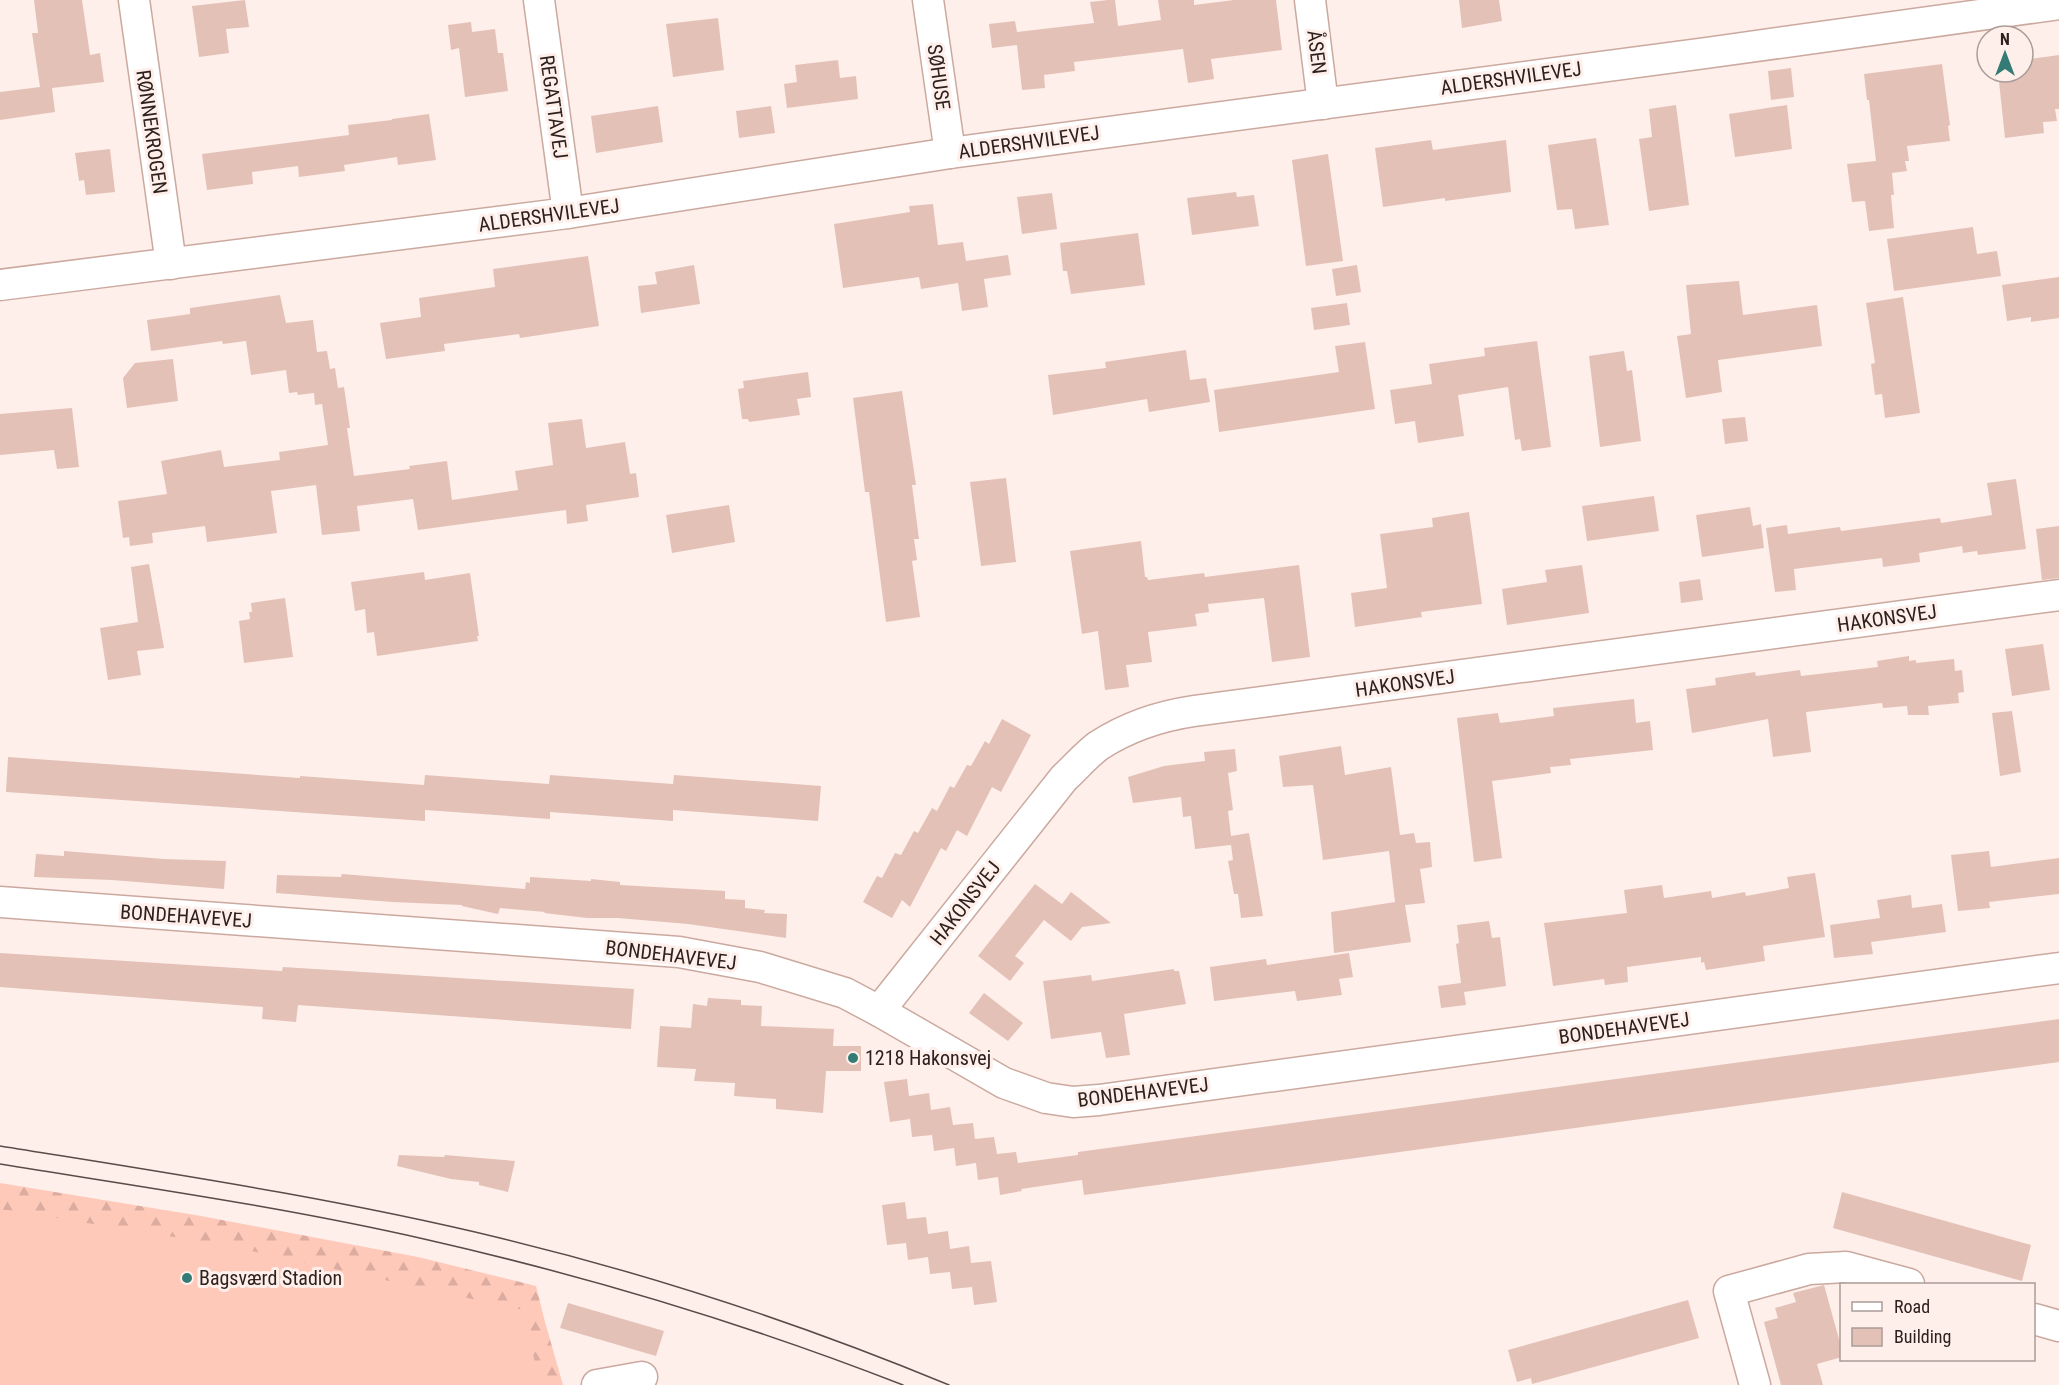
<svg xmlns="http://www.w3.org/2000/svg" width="2059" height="1385" font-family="'Roboto Condensed',sans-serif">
<defs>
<pattern id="forest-firs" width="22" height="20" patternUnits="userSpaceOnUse" patternTransform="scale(1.5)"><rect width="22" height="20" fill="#ffc9ba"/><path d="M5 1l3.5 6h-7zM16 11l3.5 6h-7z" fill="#dbac9f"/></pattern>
</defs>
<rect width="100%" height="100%" fill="#feefeb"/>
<path fill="url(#forest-firs)" d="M0 1183 201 1216 418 1257 536 1286 545 1322 563 1385H521L0 1228Z"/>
<path fill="#ffc9ba" d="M0 1209 224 1245 523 1310 540 1385H0Z"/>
<g fill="#e4c1b7">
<path d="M34 0H82L90 55 100 53 104 82 52 88 55 112 0 120V92L40 87 32 33H38Z"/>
<path d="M245 0 249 27 226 29 229 53 199 57 192 6Z"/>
<path d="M1108 0H1115L1118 26 1161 20 1158 0H1194V5L1234 0H1276L1282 50 1211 59 1214 79 1188 83 1183 49 1074 62 1075 71 1044 75 1045 88 1022 90 1017 45 992 48 989 24 1015 21 1017 32 1094 23 1090 2Z"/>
<path d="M1459 0H1499L1502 21 1462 28Z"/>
<path d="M718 18 724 70 673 77 666 24Z"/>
<path d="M471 22 472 32 495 29 498 53H503L508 91 465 97 459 48 451 50 448 25Z"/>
<path d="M2059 55V109H2055L2057 121 2043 122 2044 133 2005 138 1998 72H2023V60Z"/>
<path d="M838 60 840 78 856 76 858 99 787 108 784 84 797 82 795 65Z"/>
<path d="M1942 64 1950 125 1948 126 1950 141 1907 146 1909 161H1905L1907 171 1892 173 1894 195H1891L1894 228 1869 231 1865 201 1852 202 1847 164 1876 161 1869 100H1867L1864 74Z"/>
<path d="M1791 68 1794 97 1771 100 1768 71Z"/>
<path d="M1676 105 1689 205 1649 211 1639 139 1652 137 1649 109Z"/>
<path d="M1787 105 1792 149 1735 157 1729 114Z"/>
<path d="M658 106 663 142 596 153 591 116Z"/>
<path d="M771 106 775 133 739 138 736 111Z"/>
<path d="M429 114 436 160 398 165 397 157 344 165 345 171 299 177 298 166 252 172 253 184 207 190 202 154 349 135 348 125 392 120V119Z"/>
<path d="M1596 138 1609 225 1575 229 1572 209 1557 210 1548 145Z"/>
<path d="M1431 140 1433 150 1506 140 1511 192 1445 201V198L1383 207 1375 148Z"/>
<path d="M110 149 115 192 86 195 84 180 79 181 75 153Z"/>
<path d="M1328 154 1343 261 1306 266 1292 160Z"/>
<path d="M1236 192 1237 197 1254 195 1259 226 1192 235 1187 198Z"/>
<path d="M1052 193 1057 229 1022 234 1017 197Z"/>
<path d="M933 204 938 245 963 242 966 261 1008 255 1011 275 984 279 988 307 962 311 958 283 921 289 919 277 843 288 834 224 910 212 909 206Z"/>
<path d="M1973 227 1977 254 1997 251 2001 276 1894 291 1887 239Z"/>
<path d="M1138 233 1145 285 1071 294 1067 271H1063L1060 243Z"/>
<path d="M588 256 599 326 520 338 519 334 444 344 445 351 386 359 380 323 421 317 419 298 495 287 493 269Z"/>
<path d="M694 265 700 304 641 313 638 286 657 284 655 272Z"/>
<path d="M1357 265 1361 292 1336 296 1332 269Z"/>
<path d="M2059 277V318L2031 322V317L2007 321 2002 285Z"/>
<path d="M1739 281 1743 315 1817 305 1822 346 1718 360 1722 392 1686 398 1677 336 1691 334 1686 285Z"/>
<path d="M280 295 286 323 313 320 317 352 327 351 330 369 335 368 338 388 344 387 350 428H347L354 476 410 469 409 466 447 461 452 500 518 490 515 471 553 465 548 423 582 419 586 448 625 442 630 474 636 473 639 497 586 505 588 521 567 524 566 510 418 530 413 499 357 506 360 531 322 535 316 485 271 491 277 533 207 542 205 526 152 533 153 543 130 546 129 537 123 538 118 501 167 494 161 461 221 450 224 467 280 460 279 452 328 445 322 404 315 405 314 393 298 395 297 392 289 393 286 370 251 375 246 341 223 344 222 341 151 351 147 320 190 314V308Z"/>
<path d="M1903 297 1920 413 1885 418 1882 394 1875 395 1871 364 1875 363 1866 303Z"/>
<path d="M1347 303 1350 325 1314 330 1311 308Z"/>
<path d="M1537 341 1551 447 1522 451 1520 439 1515 440 1508 387 1458 395 1464 436 1418 443 1415 421 1395 424 1390 390 1432 384 1429 364 1485 356 1484 348Z"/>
<path d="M1365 342 1375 409 1219 432 1214 390 1339 372 1335 346Z"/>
<path d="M1186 350 1190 380 1206 378 1210 402 1149 412 1147 399 1053 415 1048 375 1106 368 1105 362Z"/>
<path d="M1624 351 1627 371 1632 370 1641 441 1600 447 1589 356Z"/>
<path d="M173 359 178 401 127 408 123 378 135 363Z"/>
<path d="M808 372 811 397 797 399 800 415 749 422 748 419H742L738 389 744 388 743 381Z"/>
<path d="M902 391 916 485H912L919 539H914L917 560 912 561 920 617 886 622 869 492H865L853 398Z"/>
<path d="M72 408 79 467 57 469 54 450 0 455V414Z"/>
<path d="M1745 417 1748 441 1725 444 1722 419Z"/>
<path d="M1006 478 1016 562 981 566 970 482Z"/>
<path d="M2016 479 2026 549 1978 555 1977 551 1963 553 1962 546 1919 553 1920 562 1883 567 1882 558 1794 569 1796 590 1775 592 1766 528 1787 525 1788 534 1840 527 1841 531 1940 518 1941 523 1992 515 1987 483Z"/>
<path d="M1654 496 1659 531 1587 541 1582 506Z"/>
<path d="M729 505 735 542 672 553 666 515Z"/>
<path d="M1750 507 1753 526 1761 524 1764 548 1702 557 1696 515Z"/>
<path d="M1469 512 1482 604 1421 612 1422 617 1355 627 1351 593 1387 588 1380 534 1433 527 1432 518Z"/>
<path d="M2059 526V578L2042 580 2036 529Z"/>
<path d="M1141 541 1145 577H1147L1148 580 1204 573 1205 577 1299 565 1310 657 1272 662 1264 598 1208 604 1209 612 1195 614 1197 626 1148 632 1152 662 1126 665 1129 687 1105 690 1098 631 1082 634 1070 551Z"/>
<path d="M149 564 164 648 137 651 141 675 108 680 100 628 138 622 131 567Z"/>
<path d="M1582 565 1589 613 1507 625 1502 589 1547 582 1545 570Z"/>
<path d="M424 572 425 580 470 573 479 636H477L478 641 377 656 374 632 367 633 365 609 355 611 351 582Z"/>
<path d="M1700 579 1703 600 1681 603 1679 582Z"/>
<path d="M285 598 293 657 244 663 239 621 250 619 249 612H252L251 603Z"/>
<path d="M2043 644 2050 690 2012 696 2005 649Z"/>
<path d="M1909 656V661L1916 660V663L1954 659 1955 671 1962 670 1964 692 1958 693 1959 703 1928 706 1929 715H1908L1907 706 1883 708 1882 703 1806 712 1811 752 1773 757 1768 719 1692 733 1686 689 1716 685 1715 678 1755 672 1756 676 1800 670 1801 676 1878 667 1877 661Z"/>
<path d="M1634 699 1636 723 1650 721 1653 750 1570 759 1571 765 1550 767 1551 773 1492 781 1502 858 1474 862 1457 718 1498 713 1500 723 1554 716 1553 708Z"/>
<path d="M2012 711 2021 772 2000 776 1992 713Z"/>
<path d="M1002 719 1031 735 1001 792 992 787 967 836 957 830 946 851 941 848 910 907 902 900 892 918 863 902 877 876 882 878 895 853 901 855 914 831 918 833 932 808 937 811 950 786 954 788 967 765 971 766 985 741 989 744Z"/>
<path d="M1341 746 1345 775 1391 767 1400 835 1414 833 1416 843 1430 842 1432 867 1420 869 1425 903 1405 905 1411 942 1334 953 1331 912 1395 902 1389 851 1323 860 1313 785 1283 787 1279 756Z"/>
<path d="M1235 749 1237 771 1228 773 1233 810 1228 811 1231 836 1249 833 1263 916 1241 918 1238 894H1234L1228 861 1233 860 1231 845 1195 849 1191 816 1183 817 1181 797 1133 803 1128 777 1164 766 1205 761 1204 752Z"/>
<path d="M8 757 300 778V776L424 785 425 775 549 784 550 775 673 784 674 775 821 786 818 821 673 810V821L550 812V819L425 810V821L6 792Z"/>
<path d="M64 851 164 859 226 861 224 889 112 880 34 877 36 854 64 856Z"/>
<path d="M1989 851 1991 867 2059 858V894L1989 902 1990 908 1958 911 1951 855Z"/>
<path d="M1815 873 1825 937 1763 946 1765 961 1706 970 1704 962 1701 963V957L1627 967 1628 982 1605 985 1604 979 1553 986 1544 923 1627 913 1624 890 1662 885 1664 898 1711 891 1712 898 1745 892 1746 896 1789 888 1787 877Z"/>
<path d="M342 874 525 889 526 882 530 883V877L591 881V879L620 882V885L725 891V899L745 900V908L765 910 764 913 787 914 786 938 688 924 618 918H587L544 913 545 912 500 908 498 914 462 906V905L392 902 276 893 277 875 341 877Z"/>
<path d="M1035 884 1062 904 1071 892 1111 923 1082 927 1071 941 1044 920 1015 956 1024 963 1010 981 978 956Z"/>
<path d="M1911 895 1912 908 1942 904 1946 932 1871 942 1873 954 1834 958 1830 925 1880 918 1877 900Z"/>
<path d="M1489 921 1492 938 1500 937 1506 986 1464 992 1466 1005 1441 1008 1438 986 1461 983 1456 944 1459 943 1457 925Z"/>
<path d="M0 953 282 971 283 967 634 989 631 1029 298 1005 296 1022 262 1019 263 1007 0 987Z"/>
<path d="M1349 953 1353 977 1339 979 1342 995 1297 1001 1295 991 1214 1001 1210 967 1266 959 1267 965Z"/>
<path d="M1174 969V971H1179L1186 1004 1124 1014 1130 1055 1106 1058 1101 1032 1051 1039 1043 981 1091 975 1092 981Z"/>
<path d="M984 993 1023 1023 1008 1041 969 1013Z"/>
<path d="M708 998 741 1000V1005L762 1006 761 1026 834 1029 833 1046H861V1071H826L823 1113 776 1109V1099L734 1096 735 1083 694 1081 696 1069 657 1067 660 1026 691 1028 693 1004 707 1006Z"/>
<path d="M2059 1019V1062L1084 1195 1082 1180 1021 1189 1022 1191 1000 1195 998 1177 978 1180 976 1163 956 1166 954 1148 934 1151 932 1135 912 1137 910 1119 890 1122 884 1082 907 1079 909 1096 929 1093 931 1110 950 1107 953 1125 973 1123 975 1139 994 1137 997 1154 1016 1152 1018 1163 1078 1155V1152Z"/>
<path d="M399 1155 444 1157 445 1155 515 1161 508 1192 479 1185V1182L451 1179 397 1166Z"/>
<path d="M1842 1192 2031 1245 2022 1281 1833 1228Z"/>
<path d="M905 1202 907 1219 926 1217 928 1234 948 1231 950 1249 969 1246 971 1263 991 1261 997 1302 974 1305 972 1287 952 1289 950 1272 930 1274 928 1257 908 1260 906 1243 887 1245 882 1205Z"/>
<path d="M1824 1285 1842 1350V1357L1817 1364 1823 1385H1781L1764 1322 1778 1318 1775 1308 1796 1302 1793 1293Z"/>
<path d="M1688 1300 1699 1338 1532 1384 1531 1378 1517 1382 1508 1350Z"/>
<path d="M568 1303 664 1331 656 1356 560 1328Z"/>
</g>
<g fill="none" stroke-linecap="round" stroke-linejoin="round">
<g stroke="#cba99f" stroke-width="33">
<g id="minor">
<path d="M134 0 171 264"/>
<path d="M539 0 568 213"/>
<path d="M928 0 950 153"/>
<path d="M1310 0 1323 104"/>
<path d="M0 285 568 213 950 153 1706 53 2059 4"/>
<path d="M0 902 679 952 760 967 845 993 879 1011 1004 1083 1046 1098 1073 1102 1099 1100 2059 968"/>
<path d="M879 1011 1064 778C1075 768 1086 755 1098 746 1127 727 1160 716 1194 711L2059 595"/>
<path d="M2034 1319 2059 1326"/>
<path d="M597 1385 642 1377"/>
<path d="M1755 1385 1729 1291 1809 1269 1846 1267 1909 1284"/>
</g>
</g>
<use href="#minor" stroke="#fff" stroke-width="30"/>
<g stroke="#594b48" stroke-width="1.5">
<path d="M0 1146C167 1173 335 1198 500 1238 653 1275 804 1325 949 1385"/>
<path d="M0 1164C141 1187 284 1207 424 1239 587 1276 747 1324 903 1385"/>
</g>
</g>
<g fill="#337b74" stroke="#feefeb" stroke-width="2">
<circle cx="853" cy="1058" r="6"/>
<circle cx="187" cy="1278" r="6"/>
</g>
<g text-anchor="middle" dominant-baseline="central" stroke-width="6" stroke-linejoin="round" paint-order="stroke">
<g font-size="20" fill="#2d201d" stroke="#feefeb">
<text transform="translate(1317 52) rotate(83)">ÅSEN</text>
<text transform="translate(939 77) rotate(82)">SØHUSE</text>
<text transform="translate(1511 78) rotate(-8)">ALDERSHVILEVEJ</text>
<text transform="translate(554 107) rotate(82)">REGATTAVEJ</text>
<text transform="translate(152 132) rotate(82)">RØNNEKROGEN</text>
<text transform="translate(1029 142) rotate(-8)">ALDERSHVILEVEJ</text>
<text transform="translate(549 215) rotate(-8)">ALDERSHVILEVEJ</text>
<text transform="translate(1887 618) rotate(-8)">HAKONSVEJ</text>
<text transform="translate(1405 683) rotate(-8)">HAKONSVEJ</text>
<text transform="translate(965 903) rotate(-52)">HAKONSVEJ</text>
<text transform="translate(186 916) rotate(4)">BONDEHAVEVEJ</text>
<text transform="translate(671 955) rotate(7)">BONDEHAVEVEJ</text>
<text transform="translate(1624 1028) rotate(-8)">BONDEHAVEVEJ</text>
<text transform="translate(1143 1092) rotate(-7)">BONDEHAVEVEJ</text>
</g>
<g font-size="20" fill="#2d201d" stroke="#feefeb" text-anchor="start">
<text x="865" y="1058">1218 Hakonsvej</text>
<text x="199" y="1278">Bagsværd Stadion</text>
</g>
</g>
<rect x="1840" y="1283" width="195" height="78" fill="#feefeb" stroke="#aa9c99" stroke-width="1.5"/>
<rect x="1852" y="1302" width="30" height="9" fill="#ffffff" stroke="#aa9c99" stroke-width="1.5"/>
<text x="1894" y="1313" font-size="18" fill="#2d201d">Road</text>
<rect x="1852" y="1328" width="30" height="18" fill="#e4c1b7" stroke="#aa9c99" stroke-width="1.5"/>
<text x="1894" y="1343" font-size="18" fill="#2d201d">Building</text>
<g transform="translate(2005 54)"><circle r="28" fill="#feefeb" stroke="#aa9c99" stroke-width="1.5"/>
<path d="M0-4.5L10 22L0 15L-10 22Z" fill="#337b74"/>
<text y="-9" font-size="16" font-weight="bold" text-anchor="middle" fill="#2d201d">N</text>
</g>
</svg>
